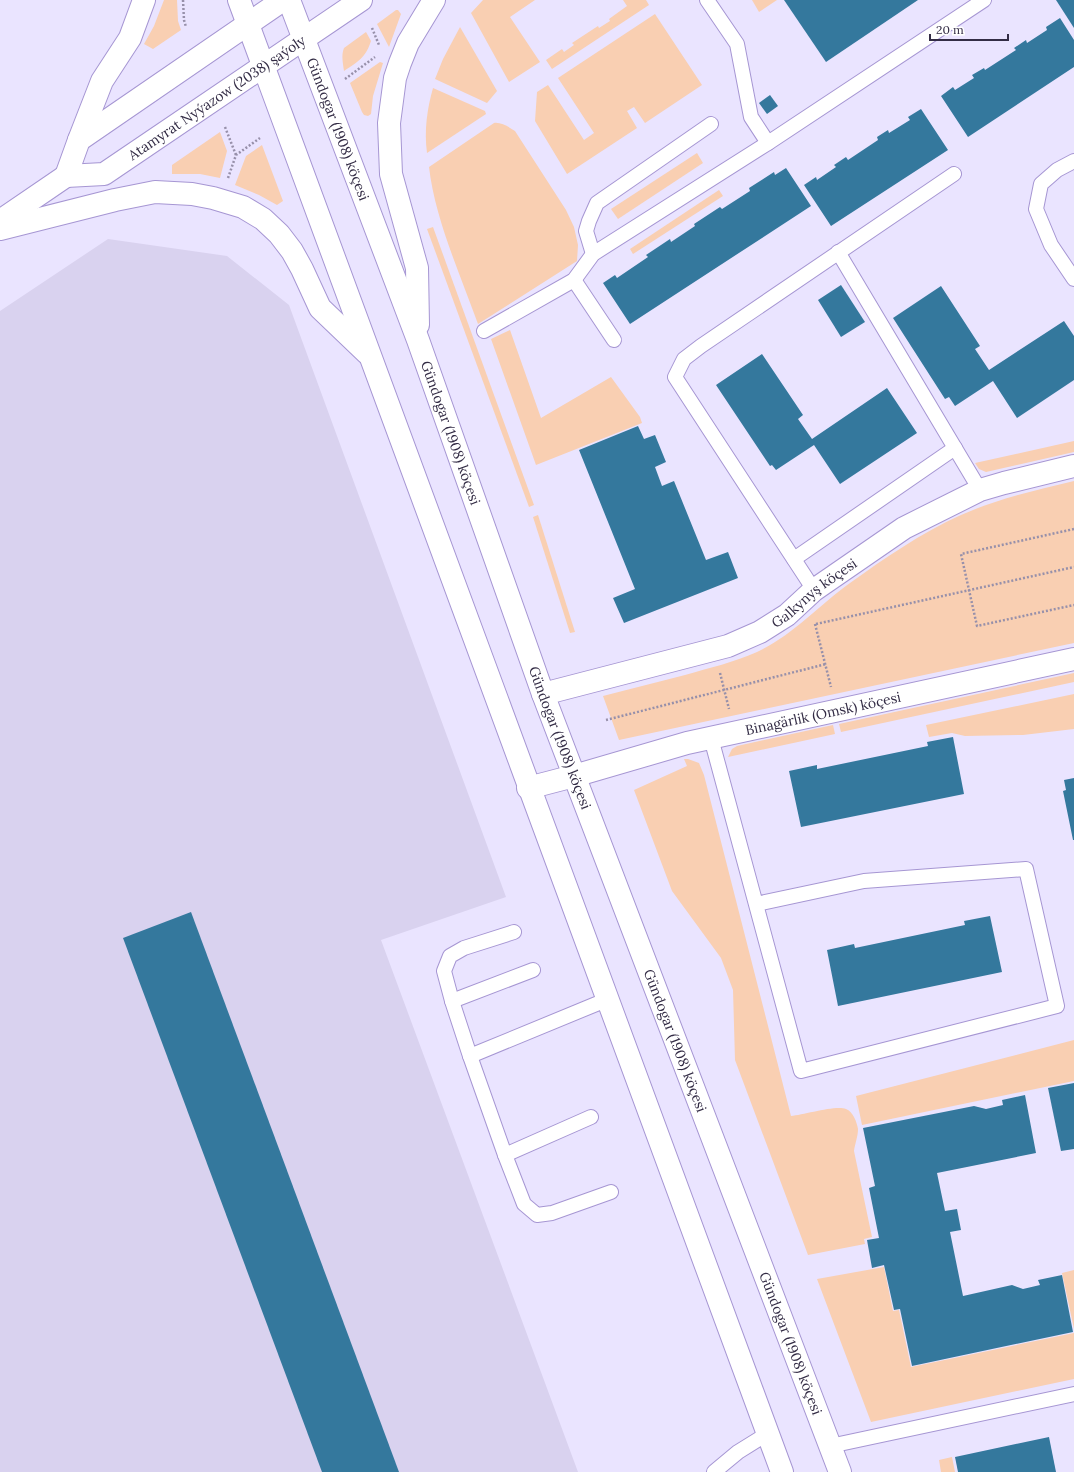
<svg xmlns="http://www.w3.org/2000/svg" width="1074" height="1472" font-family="Lora,serif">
<rect width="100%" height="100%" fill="#eae4ff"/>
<path fill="#d9d2ef" d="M108 239 227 256 289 305 506 897 381 940 578 1472H0V311Z"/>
<g fill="#f9cfb2">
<path d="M164 0H177L178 21 181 30 153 49 144 44 154 26Z"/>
<path d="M483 0H535L510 17 540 62 509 82 471 13Z"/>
<path d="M623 0H646L649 5 552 69 546 60 562 49 564 52 574 45 572 43 598 26 599 28 610 21 609 19 627 6Z"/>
<path d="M752 0H777L759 12Z"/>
<path d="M396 10H398L401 14 389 47 377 24Z"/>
<path d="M655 14 702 85 645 123 634 107 627 111 637 128 567 174 535 121 537 92 548 85 584 140 594 133 558 78Z"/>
<path d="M460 27 497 91 487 103 435 79 443 59Z"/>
<path d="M366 32 371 41C366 57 358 62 344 71 343 63 341 55 344 48Z"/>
<path d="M380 62 383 63 373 96 371 114 368 116 364 115 362 112 350 83Z"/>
<path d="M433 88 485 111 486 114 427 153C424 131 427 109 433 88Z"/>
<path d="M494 123C501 122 509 127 515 131L566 210 574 227 578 245 577 261 478 324C460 274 435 219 429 167Z"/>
<path d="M220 132 227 151 220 178 200 174H172V165Z"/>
<path d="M262 145 283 201 277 205 259 195 235 185 246 156Z"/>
<path d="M697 153 703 163 618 219 611 209Z"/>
<path d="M719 190 723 196 633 254 630 249Z"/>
<path d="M433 227 534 505 529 507 427 229Z"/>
<path d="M510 330 541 418 611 377 640 417 642 423 536 465 491 339Z"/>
<path d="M1074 441V452L986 472 979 469 975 463Z"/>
<path d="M1074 481V643L619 740 603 696C630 689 658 682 685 675 709 668 735 662 757 652 792 636 819 605 850 583 885 558 921 533 961 515 997 499 1036 490 1074 481Z"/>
<path d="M538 515 575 632 570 633 533 517Z"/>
<path d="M1074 673V682L841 732 839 724Z"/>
<path d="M1074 694V729L1023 735 965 736 952 733 929 737 926 725Z"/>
<path d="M833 725 835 734 728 757 732 749 737 746Z"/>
<path d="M684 759H688L699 763 704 775 791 1116C804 1115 835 1105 846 1109 853 1111 857 1123 858 1129 858 1136 855 1144 854 1151L872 1237 864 1239 865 1244 808 1255 735 1060 733 990 721 958 672 891 634 790 687 766Z"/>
<path d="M1074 1040V1081L862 1125 856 1096Z"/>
<path d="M884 1267 893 1311 899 1310 911 1367 1074 1333V1379L871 1422 817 1279Z"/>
<path d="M1074 1270V1329L1062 1273Z"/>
<path d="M952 1457 955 1472H941L939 1460Z"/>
</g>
<g fill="#34789d">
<path d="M784 0H918L826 62Z"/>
<path d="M1056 0H1074V28Z"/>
<path d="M1060 18 1074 40V67L968 137 941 96 953 87 955 90 974 78 972 75 984 68 985 70 1016 50 1014 48 1026 40 1027 43 1047 30 1046 27Z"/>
<path d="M770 95 778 106 767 114 759 103Z"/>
<path d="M921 109 948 150 831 226 804 185 816 177 817 180 836 167 834 165 846 157 848 160 878 140 877 137 888 130 889 133 910 120 908 117Z"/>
<path d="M786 168 811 206 630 324 603 283 615 275 617 278 648 257 646 255 670 239 671 242 695 226 694 224 720 207 722 209 750 191 749 188 774 172 775 175Z"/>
<path d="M841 285 865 322 841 337 818 300Z"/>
<path d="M941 286 980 346 975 349 989 370 1064 321 1074 336V380L1017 418 993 381 955 406 949 397 945 399 893 318Z"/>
<path d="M762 354 803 415 798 419 812 439 887 388 917 433 840 484 814 445 776 470 772 465 770 466 716 385Z"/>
<path d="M638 426 644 439 655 435 666 462 655 467 662 486 674 481 706 560 728 552 738 578 624 623 613 598 635 589 579 450Z"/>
<path d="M953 737 964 794 801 827 789 771 817 765V769L928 746 927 742Z"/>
<path d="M1074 778V840H1073L1063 791 1066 790 1064 780Z"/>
<path d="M191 912 399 1472H322L123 938Z"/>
<path d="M990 916 1002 972 838 1006 827 950 854 944 855 948 965 925 964 921Z"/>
<path d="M1074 1083V1149L1061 1151 1048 1088Z"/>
<path d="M1025 1095 1036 1153 937 1173 945 1211 957 1209 961 1230 950 1232 963 1296 1012 1285 1023 1289 1040 1285 1038 1280 1062 1275 1073 1332 912 1366 900 1309 894 1310 884 1265 872 1268 867 1240 879 1238 869 1188 875 1186 863 1128 974 1106 986 1109 1003 1105 1002 1100Z"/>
<path d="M1049 1437 1056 1472H958L955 1457Z"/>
</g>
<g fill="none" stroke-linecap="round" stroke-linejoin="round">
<g stroke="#a696d3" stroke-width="16">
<g id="service">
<path d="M707 0 737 44 751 117 768 143"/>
<path d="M1074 161 1057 170 1041 184 1036 209 1051 245 1074 279"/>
<path d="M838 252 980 490"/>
<path d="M593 254 586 231 589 221 597 203 711 124"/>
<path d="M574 280 614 340"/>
<path d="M484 331 574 280 593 254 768 143 984 0"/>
<path d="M794 559 955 448"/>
<path d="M814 590 675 377 684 359 701 346 954 174"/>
<path d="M711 738 801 1071 1057 1006 1026 869 864 881 756 904"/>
<path d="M514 932 464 948 450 956 444 971 452 1001 470 1056 505 1155 524 1204 537 1215 552 1213 611 1192"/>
<path d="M452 1001 533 970"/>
<path d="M470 1056 606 1000"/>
<path d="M505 1155 591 1117"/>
<path d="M830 1446 1074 1394"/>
<path d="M714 1472 738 1452 767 1434"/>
</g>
</g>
<g stroke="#a696d3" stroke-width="24">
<g id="minor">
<path id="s1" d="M543 694 728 646 760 632 787 615 814 590 904 528 980 490 1004 483 1074 466"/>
<path id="s2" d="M574 776 687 743 1074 659"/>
</g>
</g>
<g stroke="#a696d3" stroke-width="24">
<path id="tertiary" d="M0 221 66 176"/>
</g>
<g stroke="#a696d3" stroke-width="24">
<g id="secondary">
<path d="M239 0 782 1472"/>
<path id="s3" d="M283 0 79 140 66 176 104 174 361 0"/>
<path id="s4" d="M289 0 418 340 543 694 840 1472"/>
<path d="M79 140 102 81 130 38 144 0"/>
<path d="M0 229 115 200 155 192 192 194 213 198 243 207 263 219 279 234 292 251 302 269 320 308 367 353"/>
<path d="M418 325 417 268 391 174 389 123 395 78 400 63 408 43 434 0"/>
<path d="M528 788 574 776"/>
</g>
</g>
<g stroke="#9790aa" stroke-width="2.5" stroke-dasharray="2 2" stroke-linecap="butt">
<path d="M183 0 184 20 186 27"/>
<path d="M372 28 379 45"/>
<path d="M345 79 375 57"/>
<path d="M225 127 236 155"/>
<path d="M228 178 236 155 260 138"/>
<path d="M1074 529 961 554 977 626 1074 605"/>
<path d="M815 624 831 687"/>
<path d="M816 624 1074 567"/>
<path d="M720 673 729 709"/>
<path d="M606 720 826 664"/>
</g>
<use href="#service" stroke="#fff" stroke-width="14"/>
<use href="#minor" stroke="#fff" stroke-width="22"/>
<use href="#tertiary" stroke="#fff" stroke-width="22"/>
<use href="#secondary" stroke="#fff" stroke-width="22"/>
</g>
<g text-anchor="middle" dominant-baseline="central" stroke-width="4" stroke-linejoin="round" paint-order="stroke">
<g font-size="14" fill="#332c45" stroke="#fff">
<text stroke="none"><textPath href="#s3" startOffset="460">Atamyrat Nyýazow (2038) şaýoly</textPath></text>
<text stroke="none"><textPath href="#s4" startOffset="138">Gündogar (1908) köçesi</textPath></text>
<text stroke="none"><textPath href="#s4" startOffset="462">Gündogar (1908) köçesi</textPath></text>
<text stroke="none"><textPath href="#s1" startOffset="293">Galkynyş köçesi</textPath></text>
<text stroke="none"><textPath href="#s2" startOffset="257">Binagärlik (Omsk) köçesi</textPath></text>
<text stroke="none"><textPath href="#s4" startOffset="786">Gündogar (1908) köçesi</textPath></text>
<text stroke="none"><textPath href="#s4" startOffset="1110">Gündogar (1908) köçesi</textPath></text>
<text stroke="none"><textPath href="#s4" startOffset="1434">Gündogar (1908) köçesi</textPath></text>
</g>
</g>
<path d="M930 34v6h78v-6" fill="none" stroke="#332c45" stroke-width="2"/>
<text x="936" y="34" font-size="12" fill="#332c45" stroke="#ffffff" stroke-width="3" paint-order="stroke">20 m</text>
</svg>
